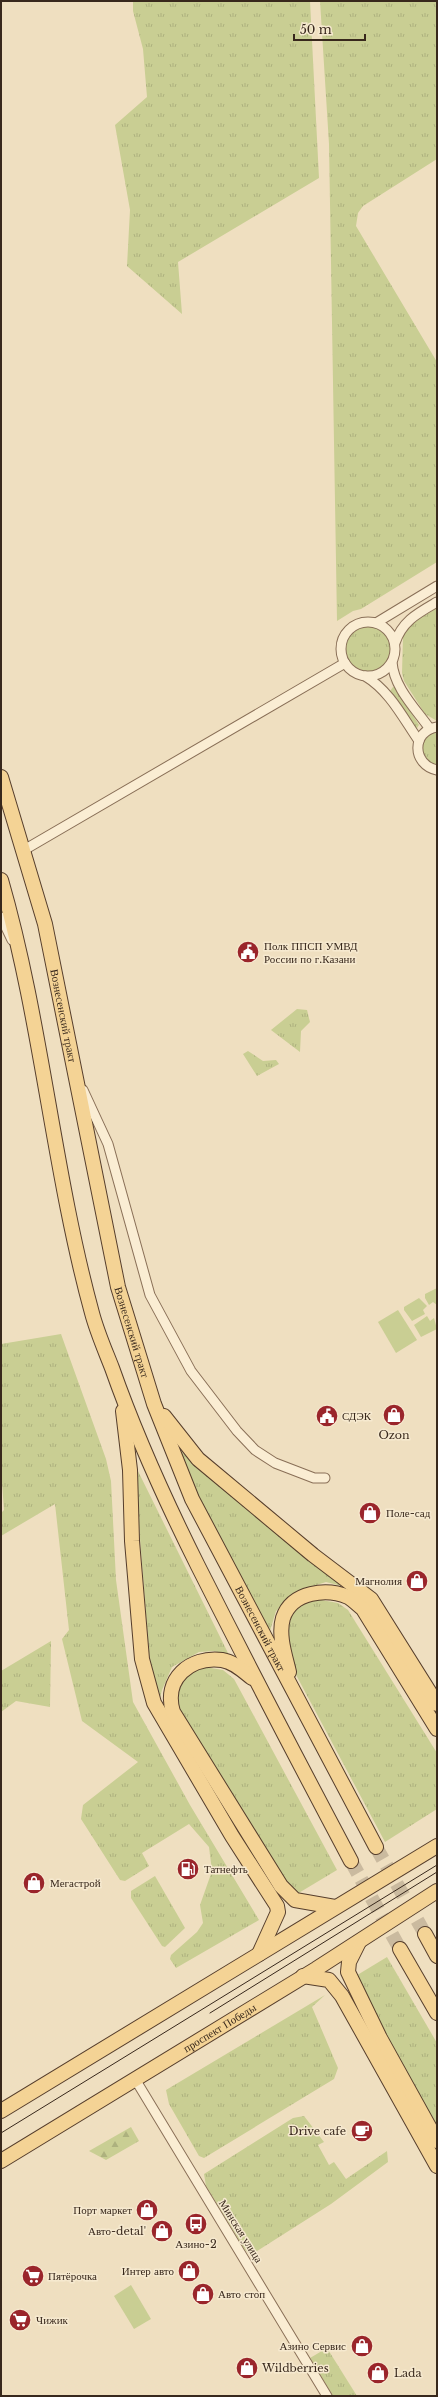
<svg xmlns="http://www.w3.org/2000/svg" width="438" height="2397" font-family="'Libre Baskerville',serif">
<defs>
<pattern id="grass-tufts" width="24" height="20" patternUnits="userSpaceOnUse"><rect width="24" height="20" fill="#c9ce93"/><path d="M3 7l-1-3M5 7V3M7 7l1-3M15 17l-1-3M17 17v-4M19 17l1-3" fill="none" stroke="#adb17e"/></pattern>
<pattern id="forest-firs" width="22" height="20" patternUnits="userSpaceOnUse"><rect width="22" height="20" fill="#c9ce93"/><path d="M5 1l3.5 6h-7zM16 11l3.5 6h-7z" fill="#adb17e"/></pattern>
</defs>
<rect width="100%" height="100%" fill="#efdfc0"/>
<g fill="url(#grass-tufts)">
<path d="M133 1H310L319 178 178 262 182 314 127 266 130 210 115 125 147 97 143 49 133 11Z"/>
<path d="M320 1H437V159L363 206 358 213 356 226 437 362V562L361 609 353 611 337 621 329 144Z"/>
<path d="M437 608V721L425 714 404 681 402 673 403 636 410 624Z"/>
<circle cx="368" cy="649" r="23"/>
<path d="M393 687H395L419 725 415 731 390 691Z"/>
<path d="M433 732H437V766L423 759C421 745 420 740 433 732Z"/>
<path d="M297 1009 307 1010 310 1022 301 1031 300 1052 271 1030Z"/>
<path d="M248 1051 263 1061 276 1060 279 1064 257 1076 243 1054Z"/>
<path d="M61 1334 106 1459 111 1481 116 1580 133 1702 190 1805 259 1920 176 1968 170 1959 171 1955 197 1932 203 1923 200 1905 212 1871 209 1847 189 1824 142 1853 149 1866 125 1881 120 1880 81 1819 83 1805 138 1762 82 1721 62 1639 69 1630 55 1504 1 1536V1513L4 1510 1 1469V1344Z"/>
<path d="M169 1433 181 1451 201 1471 350 1588 326 1582 304 1589 290 1597 276 1611 269 1634 195 1494Z"/>
<path d="M134 1463 229 1655 214 1651 199 1652 172 1667 162 1690 159 1702 153 1684 149 1652Z"/>
<path d="M316 1599 338 1603 348 1610 437 1753V1809L385 1842 278 1641 295 1608Z"/>
<path d="M51 1641 50 1707 16 1701 1 1712V1671Z"/>
<path d="M205 1667 223 1670 234 1679 337 1870 297 1894 286 1887 178 1711C177 1682 176 1677 205 1667Z"/>
<path d="M155 1876 185 1928 165 1947 162 1946 131 1898V1891Z"/>
<path d="M387 1957 437 2043V2134L354 1977Z"/>
<path d="M325 1995 312 2007 338 2068 334 2079 204 2158 199 2156 169 2104 166 2090Z"/>
<path d="M304 2116 324 2142 318 2145 329 2165 334 2162 346 2179 387 2151 388 2162 331 2204 251 2255 245 2250 206 2186 204 2174 293 2118Z"/>
<path d="M327 2348 357 2396H333L310 2358Z"/>
</g>
<path fill="url(#forest-firs)" d="M131 2127 139 2141 106 2160 89 2151Z"/>
<g fill="#c9ce93">
<path d="M437 1288V1305L433 1302 429 1305 425 1298V1294Z"/>
<path d="M419 1298 427 1306 423 1310 425 1314 412 1321 404 1310V1307Z"/>
<path d="M398 1310 417 1340 396 1353 378 1322Z"/>
<path d="M427 1316 430 1321 434 1318 437 1329 421 1337 414 1325Z"/>
<path d="M131 2285 151 2319 134 2329 114 2296Z"/>
</g>
<g fill="none" stroke-linecap="round" stroke-linejoin="round">
<g stroke="#caba9f" stroke-width="14" stroke-dasharray="14 7" stroke-linecap="butt">
<path d="M376 1847 425 1934"/>
<path d="M351 1861 400 1949"/>
</g>
<g stroke="#896f57" stroke-width="11">
<g id="street">
<circle cx="368" cy="649" r="27"/>
<path d="M376 623 437 586"/>
<path d="M395 643C402 621 418 613 437 602"/>
<path d="M392 662C394 688 416 709 430 729"/>
<path d="M365 676C390 691 403 718 419 741"/>
<path d="M437 727C411 731 412 765 437 770"/>
<path d="M24 850 345 663"/>
<path d="M1 917 12 940"/>
<path d="M83 1090 108 1144 150 1295 191 1371 237 1431 255 1450 275 1463 314 1478H325"/>
<path d="M135 2079 327 2396"/>
</g>
</g>
<g stroke="#563e2c" stroke-width="16">
<g id="primary">
<path id="s1" d="M1 777 45 924 118 1287 154 1404 192 1499 376 1847"/>
<path d="M1 880C42 1022 53 1171 92 1313 97 1332 105 1350 112 1368 136 1436 166 1502 198 1566 248 1665 299 1763 351 1861"/>
<path d="M123 1411 130 1470 132 1541 142 1659 154 1703 232 1836 277 1906 278 1912 259 1954"/>
<path d="M164 1416 198 1459 313 1555 371 1599 437 1704"/>
<path d="M289 1672C285 1655 278 1635 283 1618 292 1591 327 1588 348 1597 353 1600 358 1605 363 1609L437 1729"/>
<path d="M252 1678C243 1671 234 1662 222 1660 190 1656 163 1679 173 1712L281 1886 295 1900 335 1907"/>
<path d="M425 1934 437 1956"/>
<path d="M359 1942 349 1962 348 1972 380 2038 437 2141"/>
<path d="M400 1949 437 2013"/>
<path d="M303 1976 329 1980 342 1996 437 2166"/>
<path d="M1 2111 437 1846"/>
<path id="s2" d="M1 2161 316 1969 437 1891"/>
</g>
</g>
<use href="#street" stroke="#faedd3" stroke-width="9"/>
<use href="#primary" stroke="#f4d395" stroke-width="14"/>
<g stroke="#38281c" stroke-width="1">
<path d="M210 2013 437 1872"/>
<path d="M1 2133 437 1865"/>
</g>
</g>
<defs>
<g id="civic-disc" transform="scale(1.15)"><circle r="9.5" fill="#9a252b" stroke="#f6e9cf"/><path d="M-.6-6.5H3V-4.5H.6V-3L4-1V1h2V6H-6V1h2V-1L-.6-3ZM-1.2 2.5V6h2.4V2.5Z" fill="#fff"/></g>
<g id="shop-disc" transform="scale(1.15)"><circle r="9.5" fill="#9a252b" stroke="#f6e9cf"/><path d="M-5-2.5h2.3a2.7 3.5 0 0 1 5.4 0H5L5.5 6h-11ZM-1.5-2.5h3a1.5 2.3 0 0 0-3 0Z" fill="#fff"/></g>
<g id="fuel-disc" transform="scale(1.15)"><circle r="9.5" fill="#9a252b" stroke="#f6e9cf"/><path d="M-5.5-6h7V0h2V4h1.3V-2.5L3-4.5l.8-.8L6-3V5H2.5V1h-1V6h-7ZM-4.2-4.7v3.2H.2V-4.7Z" fill="#fff"/></g>
<g id="cafe-disc" transform="scale(1.15)"><circle r="9.5" fill="#9a252b" stroke="#f6e9cf"/><path d="M-5.5-4.5H6V0H3Q3 3.5 0 3.5H-2.5Q-5.5 3.5-5.5 0ZM3-3.2v2h1.7v-2ZM-6 4.5H4V6H-6Z" fill="#fff"/></g>
<g id="bus-disc" transform="scale(1.15)"><circle r="9.5" fill="#9a252b" stroke="#f6e9cf"/><path d="M-5-6H5V4H4V6H2V4H-2V6H-4V4H-5ZM-3.5-4V0h7V-4ZM-3.5 1.2v1.5H-2V1.2ZM2 1.2v1.5H3.5V1.2Z" fill="#fff"/></g>
<g id="supermarket-disc" transform="scale(1.15)"><circle r="9.5" fill="#9a252b" stroke="#f6e9cf"/><path d="M-6-5.5h2.5l.6 2H6L4.5 2H-2.5L-4.4-4H-6ZM-1.5 3.2a1.3 1.3 0 1 0 .1 0ZM3 3.2a1.3 1.3 0 1 0 .1 0Z" fill="#fff"/></g>
</defs>
<g fill-rule="evenodd">
<use href="#civic-disc" x="248" y="952"/>
<use href="#shop-disc" x="394" y="1415"/>
<use href="#civic-disc" x="327" y="1416"/>
<use href="#shop-disc" x="370" y="1513"/>
<use href="#shop-disc" x="417" y="1581"/>
<use href="#fuel-disc" x="188" y="1869"/>
<use href="#shop-disc" x="34" y="1883"/>
<use href="#cafe-disc" x="362" y="2131"/>
<use href="#shop-disc" x="147" y="2210"/>
<use href="#bus-disc" x="196" y="2224"/>
<use href="#shop-disc" x="162" y="2231"/>
<use href="#shop-disc" x="189" y="2271"/>
<use href="#supermarket-disc" x="33" y="2276"/>
<use href="#shop-disc" x="203" y="2294"/>
<use href="#supermarket-disc" x="20" y="2320"/>
<use href="#shop-disc" x="362" y="2346"/>
<use href="#shop-disc" x="247" y="2368"/>
<use href="#shop-disc" x="378" y="2373"/>
</g>
<g text-anchor="middle" dominant-baseline="central" stroke-width="3" stroke-linejoin="round" paint-order="stroke">
<g font-size="11" fill="#38281c" stroke="#f6e9cf" text-anchor="start">
<text x="264" y="946">Полк ППСП УМВД<tspan x="264" dy="13">России по г.Казани</tspan></text>
<text x="342" y="1416">СДЭК</text>
<text x="394" y="1435" text-anchor="middle">Ozon</text>
<text x="386" y="1513">Поле-сад</text>
<text x="402" y="1581" text-anchor="end">Магнолия</text>
<text x="204" y="1869">Татнефть</text>
<text x="50" y="1883">Мегастрой</text>
<text x="346" y="2131" text-anchor="end">Drive cafe</text>
<text x="132" y="2210" text-anchor="end">Порт маркет</text>
<text x="146" y="2231" text-anchor="end">Авто-detal'</text>
<text x="196" y="2244" text-anchor="middle">Азино-2</text>
<text x="174" y="2271" text-anchor="end">Интер авто</text>
<text x="48" y="2276">Пятёрочка</text>
<text x="218" y="2294">Авто стоп</text>
<text x="36" y="2320">Чижик</text>
<text x="346" y="2346" text-anchor="end">Азино Сервис</text>
<text x="262" y="2368">Wildberries</text>
<text x="394" y="2373">Lada</text>
</g>
<g font-size="11" fill="#38281c" stroke="#f6e9cf">
<text stroke="none"><textPath href="#s1" startOffset="247">Вознесенский тракт</textPath></text>
<text stroke="none"><textPath href="#s1" startOffset="571">Вознесенский тракт</textPath></text>
<text stroke="none"><textPath href="#s1" startOffset="895">Вознесенский тракт</textPath></text>
<text stroke="none"><textPath href="#s2" startOffset="256">проспект Победы</textPath></text>
<text transform="translate(241 2231) rotate(58)">Минская улица</text>
</g>
</g>
<rect width="438" height="2397" fill="none" stroke="#38281c" stroke-width="4"/>
<path d="M294 34v6h71v-6" fill="none" stroke="#38281c" stroke-width="2"/>
<text x="300" y="34" font-size="12" fill="#38281c" stroke="#f6e9cf" stroke-width="3" paint-order="stroke">50 m</text>
</svg>
